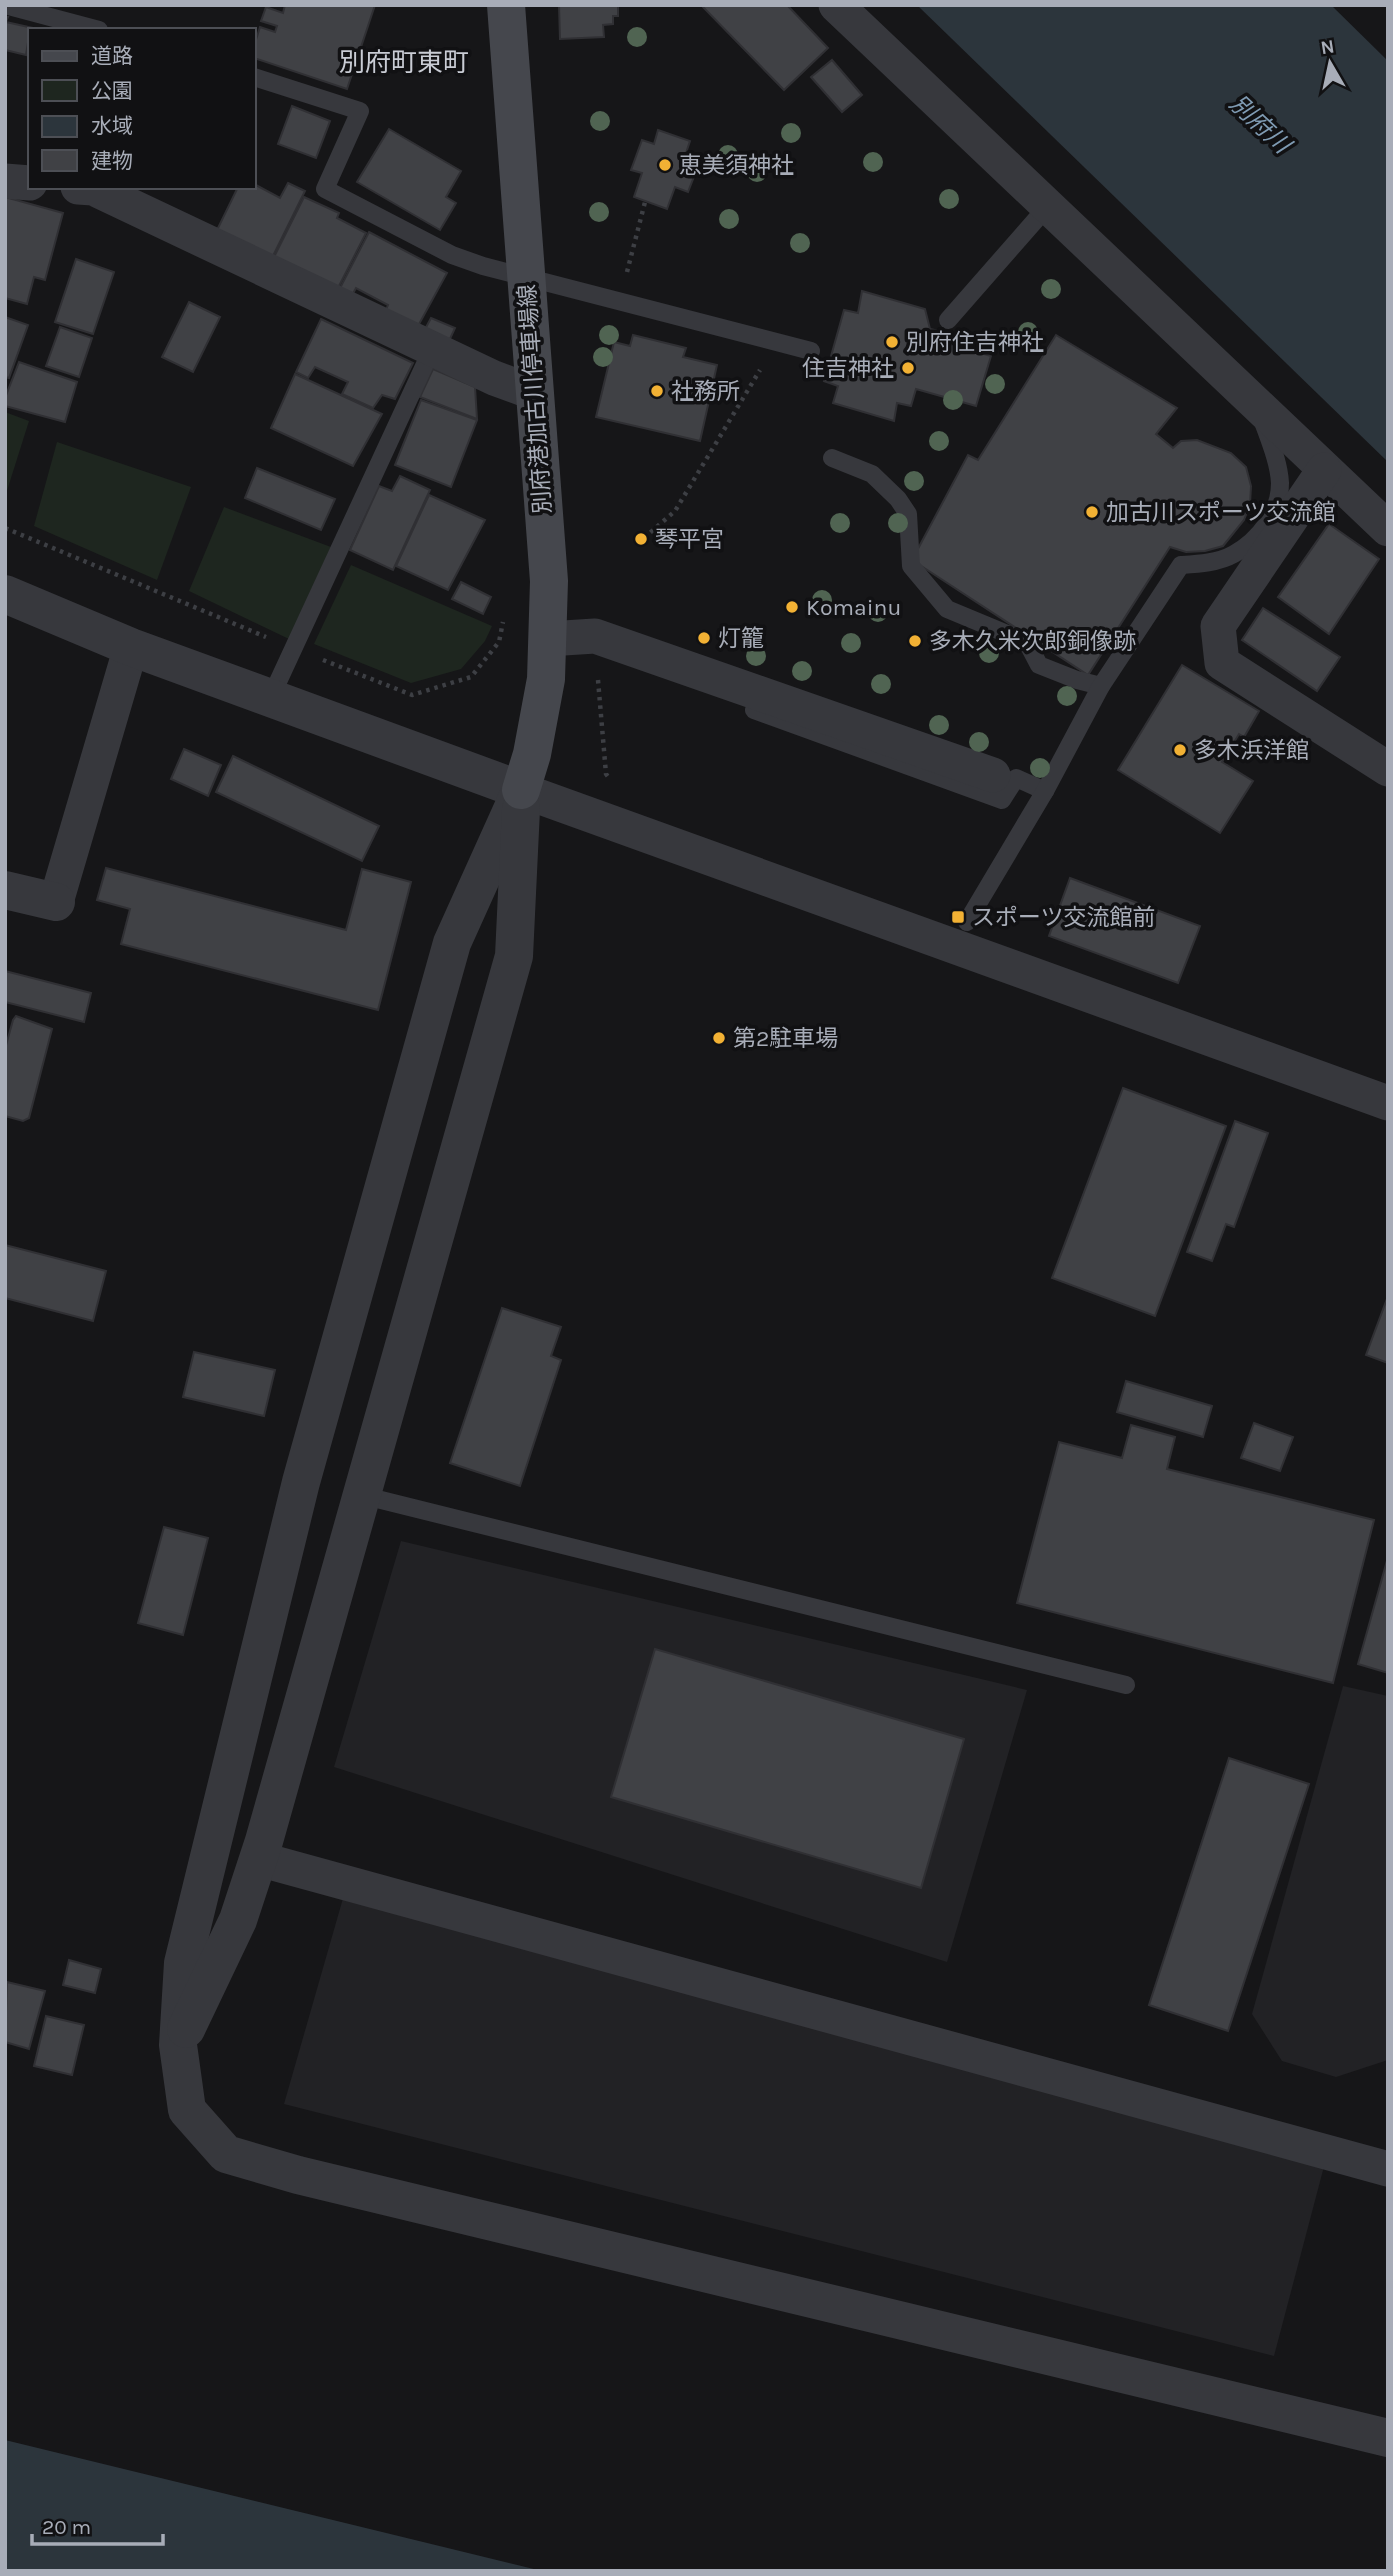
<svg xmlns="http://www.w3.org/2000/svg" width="1393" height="2576" font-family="Karla,'Noto Sans JP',sans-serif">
<rect width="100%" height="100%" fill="#161618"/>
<g fill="#222225">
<path d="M401 1541 1027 1690 947 1962 334 1767Z"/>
<path d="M1343 1686 1388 1696V2060L1336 2077 1282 2061 1252 2014Z"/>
<path d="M352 1867 1327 2155 1274 2356 284 2104Z"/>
</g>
<g fill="#1e261f">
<path d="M5 412 29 421 5 497Z"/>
<path d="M57 442 191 487 157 580 34 526Z"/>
<path d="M224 507 331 547 289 639 189 591Z"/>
<path d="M351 565 492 626 485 641 461 669 411 683 314 644Z"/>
</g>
<g fill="#2c353c">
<path d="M917 5H1331L1388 61V462Z"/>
<path d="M5 2440 542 2571H5Z"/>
</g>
<g fill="#404145" stroke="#303034" stroke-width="2">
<path d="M285 5H375L347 89 254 58V46L260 27 275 32 277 26 261 21 266 7 283 13Z"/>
<path d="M559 5H618V16H613V24L603 25 604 37 560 39Z"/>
<path d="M701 5H787L828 48 784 90Z"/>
<path d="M5 17H8L6 22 33 28 30 30 26 55 5 50Z"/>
<path d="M832 60 862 95 842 112 811 77Z"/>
<path d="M292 106 330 121 316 158 278 144Z"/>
<path d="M389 129 461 171 446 197 456 203 440 230 357 182Z"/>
<path d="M658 130 690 141 685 156 700 161 688 192 675 187 667 209 634 197 642 173 631 170 642 140 654 144Z"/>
<path d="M288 183 305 191 272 258 217 230 238 187H254V184L280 198Z"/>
<path d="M5 197 63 213 45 280 34 277 27 304 5 298Z"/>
<path d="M304 197 339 213 337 218 366 233 338 288 274 257Z"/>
<path d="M369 232 447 273 418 326 386 310 388 305 356 288 351 297 339 290Z"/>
<path d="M76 259 114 272 93 334 55 322Z"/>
<path d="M862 291 925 309 930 329 944 332 939 341 991 356 976 406 916 389 911 406 897 403 894 421 833 403 838 386 824 381 844 310 858 313Z"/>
<path d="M189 302 220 317 193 372 162 357Z"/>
<path d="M5 317 28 325 9 378 5 377Z"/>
<path d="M431 318 455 328 449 341 424 331Z"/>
<path d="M321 319 413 363 395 399 382 395 373 408 342 394 348 382 315 367 308 378 296 372Z"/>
<path d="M60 327 92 338 79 377 46 366Z"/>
<path d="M633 335 686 348 683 357 717 365 700 441 596 417 614 342 630 346Z"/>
<path d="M1056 335 1177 408 1156 434 1173 448 1181 441 1197 440 1231 453 1246 467 1251 486 1250 504 1244 520 1223 546 1205 551 1186 552 1170 547 1088 675 912 560 968 455 978 460Z"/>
<path d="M19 362 77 382 65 422 5 406V398Z"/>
<path d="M433 369 475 387 477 419 420 397Z"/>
<path d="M295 374 382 414 353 466 271 428Z"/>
<path d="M421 400 477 420 451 487 395 465Z"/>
<path d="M257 468 335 499 321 530 245 498Z"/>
<path d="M400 476 430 490 393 570 350 550 379 486 392 491Z"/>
<path d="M429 495 485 520 448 590 396 566Z"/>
<path d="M1329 524 1379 559 1329 634 1278 597Z"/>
<path d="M461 582 491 597 483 614 452 599Z"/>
<path d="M1263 608 1340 657 1317 691 1242 640Z"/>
<path d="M1182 665 1259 711 1244 737 1239 734 1222 762 1253 781 1220 833 1118 770Z"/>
<path d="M184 749 221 765 208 796 171 779Z"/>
<path d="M233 756 379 826 362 861 216 792Z"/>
<path d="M106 868 346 930 362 869 411 882 378 1010 121 944 130 909 97 900Z"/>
<path d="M1070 878 1200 926 1178 983 1049 936Z"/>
<path d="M5 971 91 993 84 1022 5 1002Z"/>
<path d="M16 1016 52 1029 29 1118 23 1121 5 1116V1049L13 1020Z"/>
<path d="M1123 1088 1226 1126 1155 1316 1052 1278Z"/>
<path d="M1235 1121 1268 1133 1234 1227 1226 1224 1212 1261 1187 1252Z"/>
<path d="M5 1245 106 1271 93 1321 5 1298Z"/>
<path d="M1388 1296V1363L1366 1355Z"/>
<path d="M502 1308 561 1327 551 1356 561 1360 520 1486 450 1463Z"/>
<path d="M194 1352 275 1370 264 1416 183 1397Z"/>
<path d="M1126 1381 1212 1406 1203 1437 1117 1412Z"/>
<path d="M1254 1423 1293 1437 1280 1471 1241 1458Z"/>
<path d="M1131 1425 1175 1437 1167 1469 1374 1520 1333 1683 1017 1603 1059 1442 1122 1458Z"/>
<path d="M164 1527 208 1538 183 1635 138 1623Z"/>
<path d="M1388 1557V1673L1358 1664Z"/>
<path d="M655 1649 964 1739 921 1888 611 1797Z"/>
<path d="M1229 1758 1309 1784 1228 2031 1149 2005Z"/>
<path d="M69 1960 101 1969 95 1993 63 1985Z"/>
<path d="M7 1982 45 1991 29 2049 5 2042Z"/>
<path d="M46 2016 84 2025 72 2075 34 2066Z"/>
</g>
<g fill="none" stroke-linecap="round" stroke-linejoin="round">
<g stroke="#3d3f44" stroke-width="4.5" stroke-dasharray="3.5 5" stroke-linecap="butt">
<path d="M627 272 645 202"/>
<path d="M5 528 266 637"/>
<path d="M644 538 675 511 760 370"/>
<path d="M323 660 412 695 471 677 499 642 503 622"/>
<path d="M598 680 606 774 609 778"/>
</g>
<g stroke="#37383d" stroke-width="18">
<path d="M5 5 99 30"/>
<path d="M254 77 360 111 325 189 452 255 483 266 811 351"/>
<path d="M948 320 1047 207"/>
<path d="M832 458 872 474 898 499 908 514 911 566 947 609 1012 636 1029 646 1039 665 1077 680 1101 686"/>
<path d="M270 699 432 349"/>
<path d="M754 710 1002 800 1016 778 1045 791"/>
<path d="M967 922 1045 791 1101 686 1181 565C1198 564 1218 563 1234 554 1259 540 1280 513 1280 483 1279 462 1269 439 1262 419"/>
<path d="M361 1495 1126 1685"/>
</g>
<g stroke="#37383d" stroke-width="35">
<path d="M836 5 1388 529"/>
<path d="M5 181 30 183"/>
<path d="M78 187 93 188 494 378 535 393"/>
<path d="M1324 470 1218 626 1222 663 1388 769"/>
<path d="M548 639 595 636 993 775"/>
<path d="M521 790 1388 1103"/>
<path d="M56 902 131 647"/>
<path d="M259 1859 1388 2169"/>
</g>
<g stroke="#37383d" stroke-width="38">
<path d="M5 594 131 647 521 790"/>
<path d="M521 790 452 943 301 1482 183 1963 178 2045 187 2110 226 2154 298 2175 1388 2438"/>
<path d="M5 890 56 902"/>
<path d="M186 2029 238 1920 264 1841 514 956 521 809"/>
</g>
<path stroke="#45474d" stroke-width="38" d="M506 5 549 581 546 679 532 754 521 790"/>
</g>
<g fill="#506452">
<circle cx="637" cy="37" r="10"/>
<circle cx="600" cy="121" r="10"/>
<circle cx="791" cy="133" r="10"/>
<circle cx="728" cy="155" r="10"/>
<circle cx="873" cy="162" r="10"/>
<circle cx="757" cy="172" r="10"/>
<circle cx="949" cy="199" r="10"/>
<circle cx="599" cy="212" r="10"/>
<circle cx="729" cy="219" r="10"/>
<circle cx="800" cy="243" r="10"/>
<circle cx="1051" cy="289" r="10"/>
<circle cx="1028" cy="332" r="10"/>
<circle cx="609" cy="335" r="10"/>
<circle cx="603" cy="357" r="10"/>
<circle cx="995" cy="384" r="10"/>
<circle cx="953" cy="400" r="10"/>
<circle cx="939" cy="441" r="10"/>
<circle cx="914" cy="481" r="10"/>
<circle cx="840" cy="523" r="10"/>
<circle cx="898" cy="523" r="10"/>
<circle cx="822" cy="600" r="10"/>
<circle cx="878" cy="612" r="10"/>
<circle cx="851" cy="643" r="10"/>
<circle cx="989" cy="653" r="10"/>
<circle cx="756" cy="656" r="10"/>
<circle cx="802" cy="671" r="10"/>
<circle cx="881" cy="684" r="10"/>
<circle cx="1067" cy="696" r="10"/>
<circle cx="939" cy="725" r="10"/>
<circle cx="979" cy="742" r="10"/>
<circle cx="1040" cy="768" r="10"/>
</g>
<g fill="#f2b134" stroke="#111113" stroke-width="2.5">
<circle cx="665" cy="165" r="7"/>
<circle cx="892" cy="342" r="7"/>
<circle cx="908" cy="368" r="7"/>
<circle cx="657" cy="391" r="7"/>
<circle cx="1092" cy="512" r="7"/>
<circle cx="641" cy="539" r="7"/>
<circle cx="792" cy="607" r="7"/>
<circle cx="704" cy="638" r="7"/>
<circle cx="915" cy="641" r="7"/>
<circle cx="1180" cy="750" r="7"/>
<rect x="951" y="910" width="14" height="14" rx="3.5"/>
<circle cx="719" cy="1038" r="7"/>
</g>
<g text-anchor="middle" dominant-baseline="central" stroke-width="7" stroke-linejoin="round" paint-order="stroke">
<g font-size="23" fill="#a8adb8" stroke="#111113" text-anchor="start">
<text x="679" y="165">恵美須神社</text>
<text x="906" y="342">別府住吉神社</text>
<text x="894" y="368" text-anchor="end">住吉神社</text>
<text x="671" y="391">社務所</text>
<text x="1106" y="512">加古川スポーツ交流館</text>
<text x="655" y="539">琴平宮</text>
<text x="806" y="607">Komainu</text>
<text x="718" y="638">灯籠</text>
<text x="929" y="641">多木久米次郎銅像跡</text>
<text x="1194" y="750">多木浜洋館</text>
<text x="972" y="917">スポーツ交流館前</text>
<text x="733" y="1038">第2駐車場</text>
</g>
<g font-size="23" fill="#a8adb8" stroke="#111113">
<text transform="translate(535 399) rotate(-94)">別府港加古川停車場線</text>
</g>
<g font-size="24" font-style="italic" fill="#7f9bb3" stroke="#111113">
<text transform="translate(1260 124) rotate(43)">別府川</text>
</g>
<g font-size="26" fill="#c9ccd4" stroke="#111113">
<text x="404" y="62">別府町東町</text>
</g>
</g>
<rect width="1393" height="2576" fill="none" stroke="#a8adb8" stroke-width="14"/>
<rect x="28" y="28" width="228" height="161" fill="#111113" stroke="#4d4f55" stroke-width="2"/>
<rect x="42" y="51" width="35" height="10" fill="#45474d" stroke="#4d4f55" stroke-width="2"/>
<text x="91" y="63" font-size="21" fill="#a8adb8">道路</text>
<rect x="42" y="80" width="35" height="21" fill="#1e261f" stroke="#4d4f55" stroke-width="2"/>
<text x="91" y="98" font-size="21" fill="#a8adb8">公園</text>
<rect x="42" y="116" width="35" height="21" fill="#2c353c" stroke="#4d4f55" stroke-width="2"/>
<text x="91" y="133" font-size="21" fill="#a8adb8">水域</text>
<rect x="42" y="150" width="35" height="21" fill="#404145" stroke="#4d4f55" stroke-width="2"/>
<text x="91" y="168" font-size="21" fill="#a8adb8">建物</text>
<g transform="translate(1330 63) rotate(351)" stroke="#111113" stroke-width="5" paint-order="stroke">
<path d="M0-5L12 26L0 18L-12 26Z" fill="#a8adb8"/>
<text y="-10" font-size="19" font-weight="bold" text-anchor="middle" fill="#a8adb8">N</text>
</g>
<path d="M32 2534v10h131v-10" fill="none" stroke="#a8adb8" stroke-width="3.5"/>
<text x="42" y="2534" font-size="21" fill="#a8adb8" stroke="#111113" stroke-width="5" paint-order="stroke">20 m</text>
</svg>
